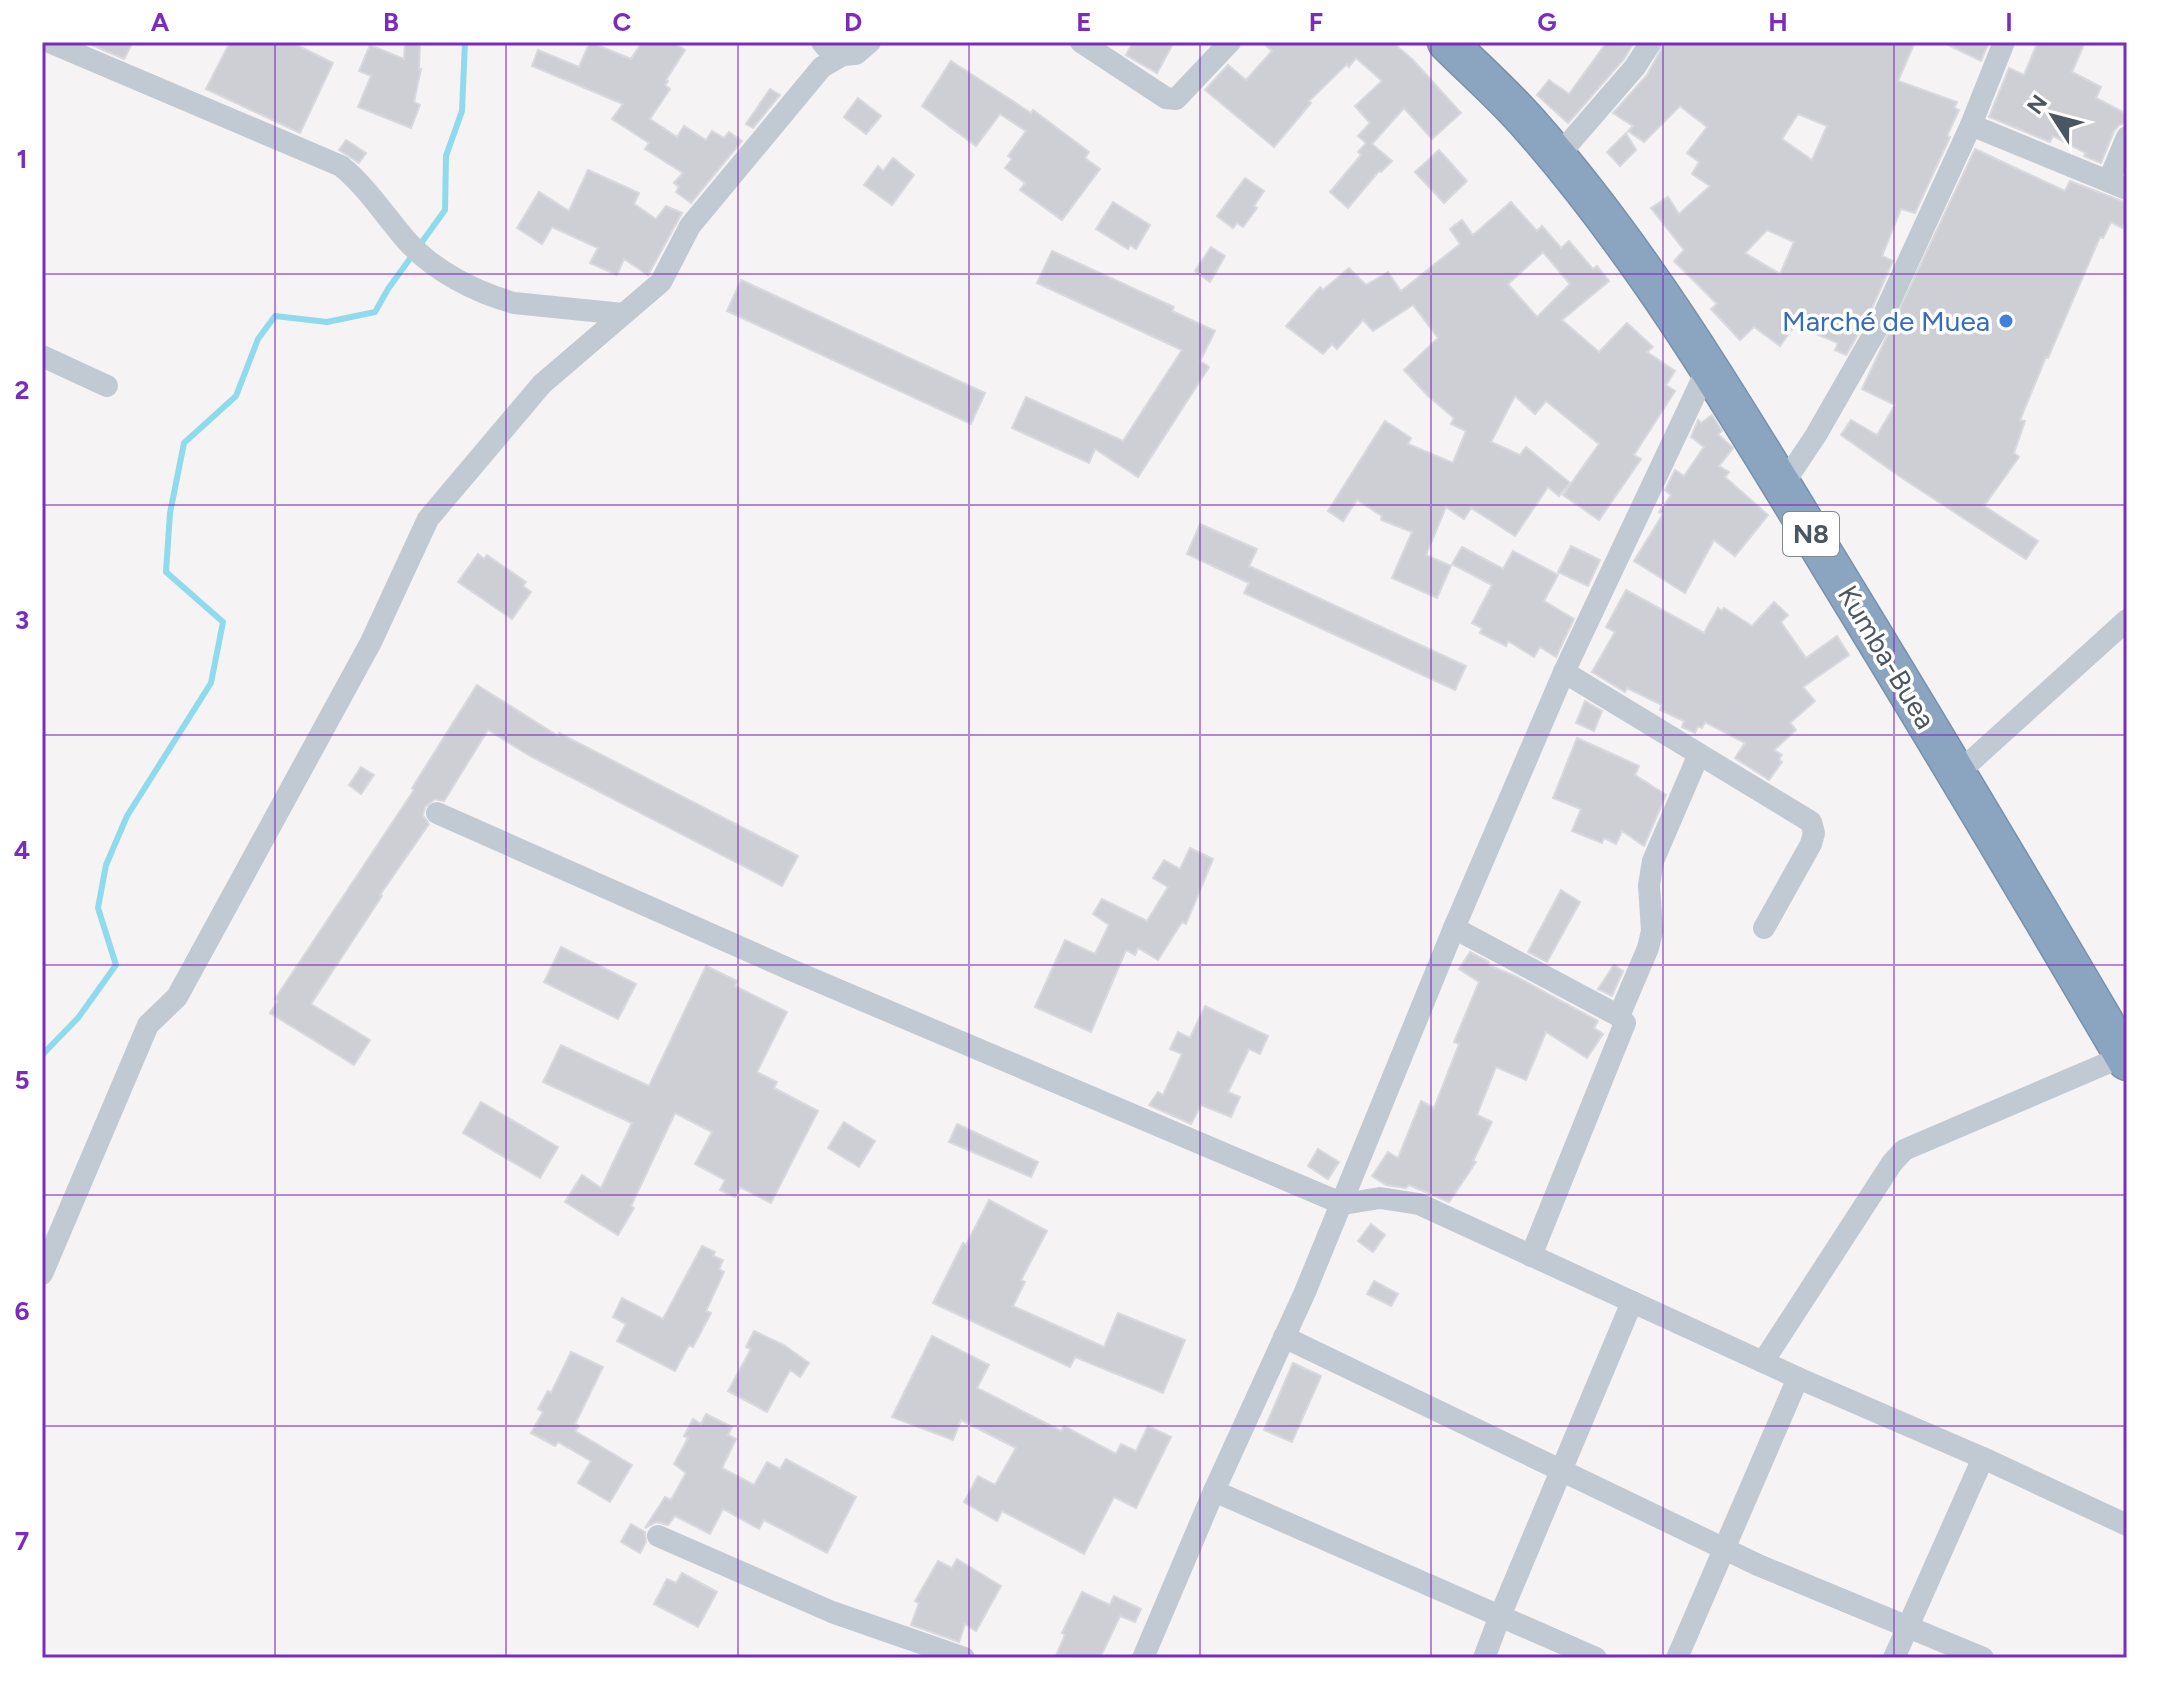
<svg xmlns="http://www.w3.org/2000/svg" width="2169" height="1700" font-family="Figtree,sans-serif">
<rect width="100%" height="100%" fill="#f5f3f3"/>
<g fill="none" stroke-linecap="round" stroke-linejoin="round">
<path stroke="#90daee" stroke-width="6" d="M42 1055 78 1018 116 965 98 908 106 865 127 816 211 683 223 622 166 572 170 513 184 443 236 396 258 339 275 316 327 322 375 312 388 289 445 210 446 156 462 111 465 42"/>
</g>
<g fill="#cdcfd5" stroke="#d7d9de" stroke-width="2" fill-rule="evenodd">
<path d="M85 42H133L124 59Z"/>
<path d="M230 42H291L333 63 300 133 206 89Z"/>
<path d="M405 42H420L419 69H421L414 102 420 105 411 128 358 107 371 76 359 71 370 45 404 59Z"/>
<path d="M590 42 631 59 642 42H673L685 50 666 80 668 81 665 85 670 89 650 119 677 137 684 126 706 140 712 131 724 138 729 132 742 141 691 203 676 192 679 187 674 183 683 173 645 149 649 143 612 119 623 104 532 66 538 50 579 67Z"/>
<path d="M1133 42H1174L1157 73 1126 55Z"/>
<path d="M1262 42H1392L1413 60 1461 113 1432 139 1404 108 1372 144 1392 161 1381 172 1379 171 1348 208 1330 192 1361 155 1358 152 1366 143 1358 136 1370 123 1355 106 1382 81 1356 58 1349 67 1347 64 1309 101 1311 103 1274 147 1205 90 1228 65 1246 80 1272 51Z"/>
<path d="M1607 42H1634L1624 59 1568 123 1537 95 1549 80 1569 94Z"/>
<path d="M1665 42H1915L1898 81 1957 102 1954 108 1959 110 1947 136 1950 137 1915 213 1901 209 1882 256 1893 261 1867 319 1846 355 1835 350 1838 343 1795 325 1780 346 1754 327 1740 340 1711 309 1717 304 1674 261 1684 250 1651 208 1668 197 1679 214 1710 186 1692 174 1699 162 1687 153 1707 127 1680 106 1644 142 1628 131 1633 126 1613 113 1647 75ZM1798 114 1827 126 1812 160 1782 139ZM1767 230 1794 242 1780 274 1745 253Z"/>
<path d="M1942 42H1989L1981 61Z"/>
<path d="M2038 42H2085L2072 72 2101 87 2096 98 2127 114V123L2119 125 2114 131 2101 163 2084 156 2086 153 2053 136 2050 142 1989 117 2009 68 2024 75Z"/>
<path d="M951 61 1031 113 1033 110 1089 152 1085 158 1100 169 1062 220 1020 190 1025 183 1005 168 1012 159 1008 156 1026 131 1000 114 976 146 922 106Z"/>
<path d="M770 89 780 95 753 128 746 124Z"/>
<path d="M858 98 881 116 866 134 844 117Z"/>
<path d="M1626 133 1636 150 1620 166 1607 152Z"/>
<path d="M346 140 366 153 359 163 339 150Z"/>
<path d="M1975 149 2065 191 2070 181 2127 203V218L2122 228 2111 222 2103 238 2100 237 2048 358 2046 357 2020 420 2025 421 2014 453 2019 457 1984 506 2038 541 2026 559 1902 478 1841 435 1851 420 1877 435 1895 405 1862 389Z"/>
<path d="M1439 150 1467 181 1444 203 1415 172Z"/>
<path d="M893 158 914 175 892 205 864 185 878 166 883 171Z"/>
<path d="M588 170 639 193 634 204 656 219 666 206 682 213 648 275 624 259 617 275 590 263 598 248 552 227 542 244 517 228 539 192 569 211Z"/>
<path d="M1245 178 1264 191 1254 206 1257 208 1243 227 1237 223 1233 228 1217 216Z"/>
<path d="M1113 202 1150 225 1136 249 1130 245 1128 249 1096 229Z"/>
<path d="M1511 202 1537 231 1542 226 1561 248 1569 241 1593 269 1597 266 1609 281 1562 320 1599 352 1627 323 1653 347 1647 352 1675 371 1666 385 1675 391 1634 455 1641 459 1599 520 1563 495 1599 444 1546 401 1535 414 1515 396 1491 442 1520 455 1526 447 1570 483 1559 496 1548 487 1515 536 1471 508 1464 519 1446 507 1426 555 1451 566 1437 598 1392 578 1412 532 1381 520 1382 516 1357 500 1343 521 1328 511 1385 421 1411 438 1408 444 1453 463 1466 431 1451 424 1454 418 1428 396 1404 370 1438 338 1413 305 1373 331 1363 320 1337 349 1332 344 1323 354 1286 326 1320 287 1323 290 1349 268 1366 285 1388 272 1401 291 1460 244 1450 229 1462 220 1473 235ZM1543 252 1570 284 1537 317 1508 284Z"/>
<path d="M1211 247 1225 256 1210 282 1195 271Z"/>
<path d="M1052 251 1174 307 1172 311 1215 331 1200 361 1209 367 1138 477 1095 449 1089 463 1012 428 1026 397 1123 441 1182 350 1037 283Z"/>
<path d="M741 280 985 393 971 424 727 311Z"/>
<path d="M1712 415 1722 431 1718 434 1733 448 1719 466 1729 472 1725 477 1768 515 1735 556 1714 540 1685 593 1634 561 1663 514 1659 512 1671 495 1665 490 1675 470 1684 476 1704 447 1691 437 1698 420 1701 423Z"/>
<path d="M1200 524 1257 549 1249 566 1466 666 1455 690 1244 593 1249 583 1187 554Z"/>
<path d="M1571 546 1600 560 1588 586 1558 572Z"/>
<path d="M1462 547 1503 569 1513 551 1558 575 1544 601 1574 619 1556 657 1540 647 1534 657 1508 641 1506 646 1480 633 1482 628 1472 623 1492 585 1452 564Z"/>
<path d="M478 554 484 559 487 555 526 582 523 586 531 592 512 619 458 582Z"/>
<path d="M1626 590 1704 633 1718 608 1722 611 1724 608 1752 626 1774 602 1788 615 1781 622 1806 658 1837 636 1849 655 1803 687 1815 701 1790 723 1796 730 1774 750 1782 755 1779 759 1782 762 1769 780 1735 758 1745 743 1705 722 1702 728 1698 726 1695 733 1682 727 1684 721 1660 710 1662 705 1627 688 1625 692 1592 672 1615 632 1606 627Z"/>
<path d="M477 685 558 736 559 733 798 856 782 886 530 756 488 730 444 801 435 799 425 807 423 815 429 824 380 895 382 896 311 1004 370 1040 354 1065 270 1013 278 1001 275 999 414 790 412 788Z"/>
<path d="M1585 701 1602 711 1594 731 1576 723Z"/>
<path d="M1577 738 1639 766 1635 775 1666 795 1644 846 1622 831 1616 844 1604 838 1602 843 1572 831 1581 809 1553 798Z"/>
<path d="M361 767 374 775 361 794 349 785Z"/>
<path d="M1190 848 1213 859 1186 924 1182 922 1158 960 1138 948 1135 955 1126 950 1091 1032 1035 1007 1065 940 1095 954 1109 925 1093 914 1102 899 1147 921 1168 887 1153 878 1164 860 1180 869Z"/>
<path d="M1561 890 1580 902 1547 962 1528 952Z"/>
<path d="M561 947 636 984 618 1019 544 982Z"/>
<path d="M1470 952 1489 962 1488 965 1515 976 1598 1021 1594 1028 1603 1034 1587 1058 1546 1032 1526 1080 1496 1067 1477 1115 1492 1122 1473 1161 1476 1162 1449 1202 1409 1185 1406 1188 1386 1185 1372 1176 1388 1152 1398 1158 1421 1101 1434 1108 1459 1044 1454 1042 1479 982 1459 969Z"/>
<path d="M1614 965 1623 971 1612 996 1598 989Z"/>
<path d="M706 966 737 981 735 986 787 1012 757 1072 777 1082 774 1088 818 1111 771 1203 740 1187 735 1197 720 1190 725 1180 695 1164 712 1132 675 1113 631 1206 634 1208 618 1235 565 1202 582 1175 601 1188 632 1123 543 1082 561 1045 649 1086Z"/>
<path d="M1205 1006 1268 1036 1260 1054 1249 1049 1228 1092 1240 1097 1231 1117 1201 1105 1191 1124 1149 1105 1158 1092 1163 1095 1182 1054 1170 1049 1178 1032 1190 1038Z"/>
<path d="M481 1102 558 1147 540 1178 463 1133Z"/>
<path d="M844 1122 875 1141 859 1167 828 1148Z"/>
<path d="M957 1124 1038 1162 1031 1177 949 1142Z"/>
<path d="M1318 1149 1339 1162 1328 1179 1308 1166Z"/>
<path d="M989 1200 1047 1231 1021 1280 1025 1282 1013 1306 1104 1347 1118 1313 1185 1340 1163 1393 1075 1357 1070 1367 933 1303 963 1243 966 1245Z"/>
<path d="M1371 1224 1385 1235 1373 1252 1358 1241Z"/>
<path d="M702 1246 715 1252 713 1256 723 1260 719 1269 724 1272 706 1311 711 1313 693 1347 689 1345 675 1371 617 1341 626 1324 613 1317 622 1298 663 1319Z"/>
<path d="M1374 1281 1398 1294 1391 1306 1367 1294Z"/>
<path d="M754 1331 784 1345 809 1363 800 1377 790 1370 767 1412 728 1391 751 1349 746 1347Z"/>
<path d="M932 1336 989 1365 977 1388 1061 1431 1064 1426 1116 1454 1121 1444 1136 1451 1148 1426 1171 1437 1136 1508 1114 1497 1084 1554 1002 1511 997 1521 964 1502 978 1476 995 1485 1016 1448 961 1420 953 1440 892 1417Z"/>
<path d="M571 1352 603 1367 575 1424 579 1426 575 1431 632 1465 610 1502 578 1483 591 1461 558 1442 555 1446 531 1433 543 1412 538 1409 548 1391 551 1393Z"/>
<path d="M1293 1363 1321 1376 1292 1442 1264 1430Z"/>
<path d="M706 1414 732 1427 728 1435 736 1439 722 1468 754 1485 767 1462 780 1469 786 1459 856 1497 827 1553 764 1520 759 1529 723 1509 710 1534 675 1516 668 1525 656 1522 645 1528 665 1497 671 1500 686 1473 674 1464 688 1438 684 1436 693 1419 701 1424Z"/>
<path d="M631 1524 645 1532 646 1542 640 1553 621 1542Z"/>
<path d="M957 1559 1001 1586 976 1631 965 1624 959 1642 911 1625 919 1603 915 1601 938 1561 952 1568Z"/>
<path d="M682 1573 717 1592 698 1627 654 1604 667 1579 676 1583Z"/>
<path d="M1082 1592 1110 1605 1114 1596 1141 1609 1135 1622 1120 1616 1100 1658H1055L1065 1635 1062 1633Z"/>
</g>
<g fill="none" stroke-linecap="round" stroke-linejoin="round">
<g stroke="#7690ad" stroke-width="41">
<path id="highway" d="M1447 42C1474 69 1504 95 1530 125 1647 258 1737 412 1829 563 1930 728 2029 894 2127 1061"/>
</g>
<g stroke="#c1cad2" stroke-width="22">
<path d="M49 42 341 166C367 187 385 216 407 241 434 271 475 292 514 303L623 314"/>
<path d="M822 42 835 58"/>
<path d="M1081 42 1166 98 1176 99 1230 42"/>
<path d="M1971 125 2127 189"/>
<path d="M1557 157 1635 67 1651 42"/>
<path d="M2109 180 2127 137"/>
<path d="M42 356 107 386"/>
<path d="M1782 486 1816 435 1879 325 1971 125 2004 42"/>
<path d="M1564 672 1811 822 1814 833 1811 844 1764 928"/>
<path d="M1958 773 2127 620"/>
<path d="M437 813 796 972 1343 1204 1380 1198 1419 1204 1798 1378 1983 1458 2127 1525"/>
<path d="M1454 928 1619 1016 1625 1023 1531 1256"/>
<path d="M1619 1016 1648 948 1652 931 1649 885 1653 861 1699 754"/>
<path d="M42 1274 148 1025 177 997 371 642 428 519 542 384 661 282 690 226 822 67 843 55 856 54 870 42"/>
<path d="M1284 1337 1758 1565 1983 1658"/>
<path d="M1763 1362 1892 1163 1904 1150 2124 1056"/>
<path d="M1214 1491 1596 1658"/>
<path d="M658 1536 832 1612 964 1658"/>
<path d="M1143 1658 1214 1491 1305 1292 1454 928 1564 672 1709 365"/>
<path d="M1484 1658 1500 1616 1632 1302"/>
<path d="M1677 1658 1798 1378"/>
<path d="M1894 1658 1983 1458"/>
</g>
<use href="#highway" stroke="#8ba5c1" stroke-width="38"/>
</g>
<path fill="none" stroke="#7b2cbf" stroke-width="2" stroke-opacity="0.55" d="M275 42V1658M506 42V1658M738 42V1658M969 42V1658M1200 42V1658M1431 42V1658M1663 42V1658M1894 42V1658M42 274H2127M42 505H2127M42 735H2127M42 965H2127M42 1195H2127M42 1426H2127"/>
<circle fill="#3f7fe0" stroke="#fff" stroke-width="3" cx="2006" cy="321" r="8"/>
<g text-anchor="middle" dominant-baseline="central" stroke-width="7" stroke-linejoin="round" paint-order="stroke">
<rect fill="#fff" stroke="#808990" stroke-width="2" x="1783" y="512" width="56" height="44" rx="6"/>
<g font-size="26" font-weight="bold" fill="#4a5661">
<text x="1811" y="534">N8</text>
</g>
<g font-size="28" fill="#366cbe" stroke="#fff" text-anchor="end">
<text x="1990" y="321">Marché de Muea</text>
</g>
<g font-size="28" fill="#4a5661" stroke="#fff">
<text transform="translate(1887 657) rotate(59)">Kumba-Buea</text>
</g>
</g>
<rect width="2169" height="1700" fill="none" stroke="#ffffff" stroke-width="88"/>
<g transform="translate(2053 116) rotate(306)" stroke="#ffffff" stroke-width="6" paint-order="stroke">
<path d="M0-6L14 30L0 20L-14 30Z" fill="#4a5661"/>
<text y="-12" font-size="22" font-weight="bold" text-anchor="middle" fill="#4a5661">N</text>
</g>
<rect x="44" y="44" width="2081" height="1612" fill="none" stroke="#7b2cbf" stroke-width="3"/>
<g font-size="26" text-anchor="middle" font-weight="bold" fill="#7b2cbf">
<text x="160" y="31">A</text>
<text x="391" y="31">B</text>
<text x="622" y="31">C</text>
<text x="853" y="31">D</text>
<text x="1084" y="31">E</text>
<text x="1316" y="31">F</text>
<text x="1547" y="31">G</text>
<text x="1778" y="31">H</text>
<text x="2009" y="31">I</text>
<text x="22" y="168">1</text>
<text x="22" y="399">2</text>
<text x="22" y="629">3</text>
<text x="22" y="859">4</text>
<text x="22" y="1089">5</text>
<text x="22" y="1320">6</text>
<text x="22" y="1550">7</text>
</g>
</svg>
